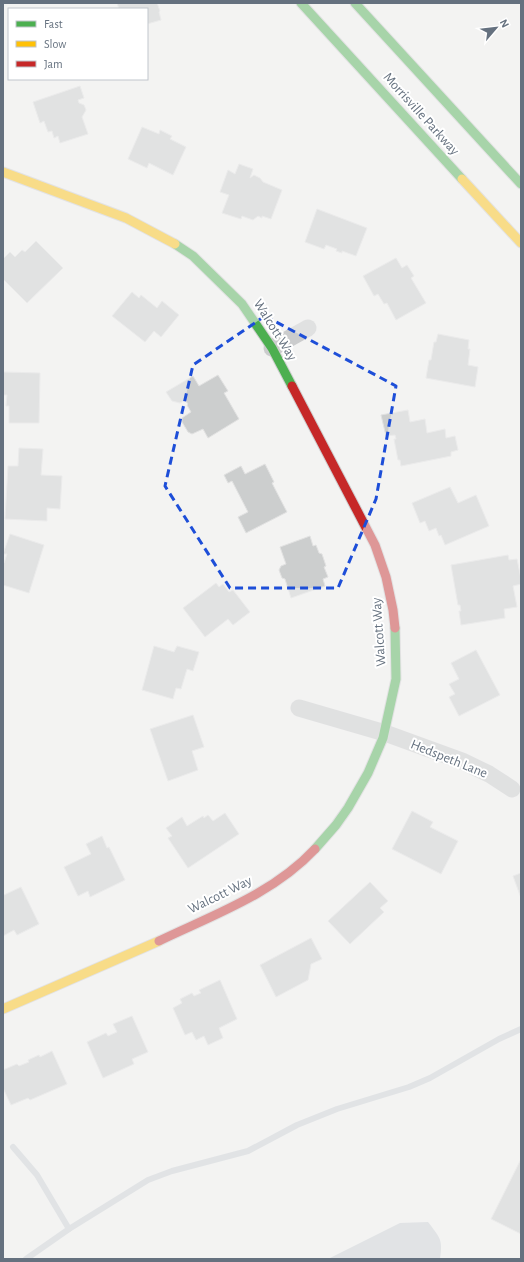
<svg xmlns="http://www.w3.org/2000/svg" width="524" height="1262" font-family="'Alegreya Sans',sans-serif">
<rect width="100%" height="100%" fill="#f3f3f2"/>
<path fill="#ccd1d5" d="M428 1222C440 1238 443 1239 440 1259H328L400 1223Z"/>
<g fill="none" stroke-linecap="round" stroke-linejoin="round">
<g stroke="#ccd1d5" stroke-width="6">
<path d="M13 1147 37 1175 69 1229"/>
<path d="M26 1259 69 1229 148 1180 172 1171 248 1151 297 1125 337 1109 409 1087 430 1078 499 1039 521 1029"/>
</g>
</g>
<g fill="#cccece" stroke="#e2e2e2">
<path d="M117 3H157L160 11 159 12 161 20 147 24V9H119Z"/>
<path d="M80 86 84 98 78 100 79 103 84 105 86 110 82 117 88 134 60 143 58 136 54 138 52 131 48 132 44 121 40 123 33 102Z"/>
<path d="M142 127 159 134 160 130 172 136 170 139 186 147 173 175 149 163 147 168 128 159Z"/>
<path d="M239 164 253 169 250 178 254 175 260 178 263 182 282 190 271 219 262 216V218L258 216 253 220 242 216 241 219 222 213 229 195 220 192 228 170 235 174Z"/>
<path d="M317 209 367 228 356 256 342 251V253L336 251 337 249 326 245 324 249 305 242Z"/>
<path d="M36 241 63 268 27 303 3 279V259L10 252 15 257 22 250 25 252Z"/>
<path d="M396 258 402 268 407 265 414 276 411 278 426 303 396 320 387 303 384 304 378 294 374 296 363 276Z"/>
<path d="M132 292 139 298 141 295 157 308 162 301 179 315 161 337 154 331 145 342 112 316Z"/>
<path d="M438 334 469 340 468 349H470L468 365 478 367 475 387 426 378 429 360H431L434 342H436Z"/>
<path d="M3 372 40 373 39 423H9V406H6L7 395H3Z"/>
<path d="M218 375 228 391 224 393 239 419 208 438 203 429 192 434 188 432 182 422V418L191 412 187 405 188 404 185 400 180 403 172 401 166 392 193 376 199 386Z"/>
<path d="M408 410 410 422 425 419 427 433 445 429 446 438 455 436 458 450 451 452V456L401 466 400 460H398L394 439H396L395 435 386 436 381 415Z"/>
<path d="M19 448 43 449 41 475 62 476 60 509 47 508V521L5 519 8 466H18Z"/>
<path d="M265 464 274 482 272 483 287 512 246 533 238 517 248 512 232 481 228 483 224 475 241 466 245 474Z"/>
<path d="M450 487 458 503 476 495 489 526 445 545 441 535 439 536 436 528 429 531 425 521 420 523 412 503Z"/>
<path d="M10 534 44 545 29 593 3 585V562L4 563 7 554H3Z"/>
<path d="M310 536 313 546 316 545 319 553 322 554 326 566 324 567 328 577 323 579 325 586 291 598 285 579 282 578 279 570 281 566 286 564 280 547Z"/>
<path d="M508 555 509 560 517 559 521 579V584L513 586 517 607 504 609 505 618 461 625 459 611H461L460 605H458L451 565Z"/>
<path d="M216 583 219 587 223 584 229 592 233 590 250 612 233 625 228 619 205 637 183 608Z"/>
<path d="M154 646 174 652 177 646 199 652 193 671 187 669 181 689 176 688 173 699 142 690Z"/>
<path d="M476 650 500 695 459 716 449 697 455 694 449 684 459 679 451 663Z"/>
<path d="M193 715 204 747 192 751 198 770 168 781 150 729Z"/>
<path d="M412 811 433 822 430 827 458 841 441 874 392 849Z"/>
<path d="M225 813 239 834 188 868 168 838 172 836 166 828 182 817 187 826 203 816 204 818 208 815 213 821Z"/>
<path d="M102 836 107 848 109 847 125 880 90 897 88 891 78 896 64 867 91 854 86 844Z"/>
<path d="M521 873V898L513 876Z"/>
<path d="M370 882 388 901 380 908 384 912 350 944 328 921Z"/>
<path d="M21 887 39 924 17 935 14 930 3 936V892L4 895Z"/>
<path d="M311 938 322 959 311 964 308 980 276 997 260 965Z"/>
<path d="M220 980 237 1019 219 1028 223 1038 208 1045 204 1036 196 1040 192 1032 185 1035 173 1008 182 1003 180 999 192 993 194 996 201 993 199 990Z"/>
<path d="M132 1016 148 1052 132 1059 134 1064 103 1078 87 1042 106 1033 108 1036 117 1032 113 1024Z"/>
<path d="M52 1051 67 1084 30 1100 28 1098 11 1105 3 1088V1070L17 1064 19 1066 29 1062 28 1060 39 1055 40 1057Z"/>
<path d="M521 1159V1234L491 1219Z"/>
</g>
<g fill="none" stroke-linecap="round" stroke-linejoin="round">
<g stroke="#cfcfd0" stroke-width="11">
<g id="fast">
<path d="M301 3 462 179"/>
<path d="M355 3 521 184"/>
<path d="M175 244 193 256 242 304 272 348 292 386"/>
<path d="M315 849 336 825 348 808 368 773 383 738 396 679 395 628"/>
</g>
</g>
<g stroke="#cfcfd0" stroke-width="11">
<g id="slow">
<path d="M3 172 126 218 175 244"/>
<path d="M462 179 521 243"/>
<path d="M3 1009 159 941"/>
</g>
</g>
<g stroke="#cfcfd0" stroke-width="11">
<g id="jam">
<path d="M292 386 375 545 386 577 393 610 395 628"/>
<path d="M159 941C213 915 273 894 315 849"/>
</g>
</g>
<g stroke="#cbcccd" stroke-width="17">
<path d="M272 348 308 328"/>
<path d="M299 708 385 733 462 761 489 774 512 789"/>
</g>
<use href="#fast" stroke="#4caf50" stroke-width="9"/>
<use href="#slow" stroke="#ffc107" stroke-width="9"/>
<use href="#jam" stroke="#c62828" stroke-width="9"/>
</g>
<path d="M0 0H524V1262H0ZM265 316 396 386 376 499 338 588H230L165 486 193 365Z" fill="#f3f3f2" fill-opacity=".55" fill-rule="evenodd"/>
<path fill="none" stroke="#1d4ed8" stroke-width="3" stroke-dasharray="8 5" stroke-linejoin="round" d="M265 316 396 386 376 499 338 588H230L165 486 193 365Z"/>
<g text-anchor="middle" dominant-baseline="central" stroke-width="4" stroke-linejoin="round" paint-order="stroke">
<g font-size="14" fill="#65717f" stroke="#fff">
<text transform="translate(421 114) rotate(48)">Morrisville Parkway</text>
<text transform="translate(275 330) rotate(58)">Walcott Way</text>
<text transform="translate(379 632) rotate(-94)">Walcott Way</text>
<text transform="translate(449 759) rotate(22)">Hedspeth Lane</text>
<text transform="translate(220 895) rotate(-26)">Walcott Way</text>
</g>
</g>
<rect width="524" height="1262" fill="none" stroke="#65717f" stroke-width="8"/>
<rect x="8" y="8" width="140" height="72" fill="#ffffff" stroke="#c1c6cc"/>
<rect x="16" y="21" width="20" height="6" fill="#4caf50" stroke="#c1c6cc"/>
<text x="44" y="28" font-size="12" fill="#65717f">Fast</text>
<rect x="16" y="41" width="20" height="6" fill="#ffc107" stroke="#c1c6cc"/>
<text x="44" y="48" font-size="12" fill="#65717f">Slow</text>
<rect x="16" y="61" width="20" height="6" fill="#c62828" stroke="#c1c6cc"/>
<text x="44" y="68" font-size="12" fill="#65717f">Jam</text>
<g transform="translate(496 28) rotate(62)" stroke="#ffffff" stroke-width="3" paint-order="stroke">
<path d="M0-3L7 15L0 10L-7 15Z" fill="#65717f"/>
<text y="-6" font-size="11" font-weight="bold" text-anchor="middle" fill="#65717f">N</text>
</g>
</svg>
